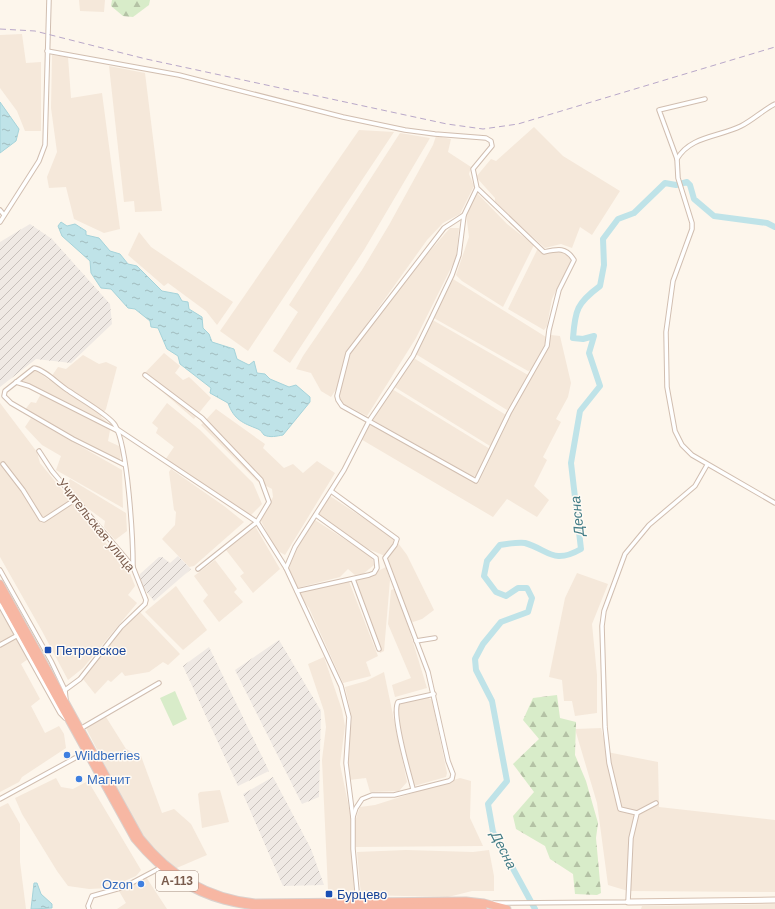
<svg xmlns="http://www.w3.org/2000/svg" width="775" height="909" font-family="Helvetica,sans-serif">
<defs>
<pattern id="industrial-furrows" width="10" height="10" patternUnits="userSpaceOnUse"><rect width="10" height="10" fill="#efe9e4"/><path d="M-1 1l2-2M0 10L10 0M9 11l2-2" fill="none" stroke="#c7c0bb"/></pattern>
<pattern id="forest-firs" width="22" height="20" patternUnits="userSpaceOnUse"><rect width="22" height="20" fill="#d8ecc9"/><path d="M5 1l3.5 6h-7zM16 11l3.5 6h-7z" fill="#b4c2a5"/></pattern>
<pattern id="water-ripples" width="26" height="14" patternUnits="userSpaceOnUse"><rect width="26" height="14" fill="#bfe3e8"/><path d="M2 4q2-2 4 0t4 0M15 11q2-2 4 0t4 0" fill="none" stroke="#a0bbbe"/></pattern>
</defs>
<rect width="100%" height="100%" fill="#fdf6ec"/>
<g fill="#f5e8da">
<path d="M79 0H105L104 12 80 11Z"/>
<path d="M22 34 26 63 41 62V131H25L17 111 0 88V35Z"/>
<path d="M52 55 68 57 71 98 102 93 120 229 104 233 74 219 66 187 49 188 47 177 57 152 51 108Z"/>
<path d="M109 66 145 73 162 211 135 212 134 201 124 202Z"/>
<path d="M534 127 563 156 620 191 592 235 580 227 572 248 561 244 545 248 495 203V198L476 177 491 159 496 161Z"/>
<path d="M359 130 394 132 248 351 220 331Z"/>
<path d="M400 133 430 138 364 250 290 363 273 351 298 312 289 305Z"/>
<path d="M436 136 451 139 448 152 471 167 469 174 474 186 460 214 443 223 427 240 346 353 344 366 337 388 331 397 321 391 311 373 296 369 303 356 362 270 389 225 433 145Z"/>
<path d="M477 193 507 224 534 245 503 307 462 281 456 275 469 237 466 214Z"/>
<path d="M450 228H459L456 258 416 338 367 416 342 403 339 398 350 353 416 267Z"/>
<path d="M139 232 151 247 233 302 217 325 206 311 168 283 164 286 128 255Z"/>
<path d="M538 248 545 253 562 249 568 253 571 260 552 299 547 326 544 330 508 309Z"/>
<path d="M453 279 546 337 543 353 531 370 528 371 432 317Z"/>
<path d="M431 319 528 375 509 409 507 410 414 353Z"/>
<path d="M551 335 560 336 571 383 568 397 556 419 561 422 543 457 547 460 534 486 549 500 537 517 507 499 493 517 359 438 368 423 478 484 517 401 545 354Z"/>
<path d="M164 353 180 366 175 373 183 380 189 377 211 398 194 419 143 375Z"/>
<path d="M83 355 99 364 106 362 117 367 106 409 101 417 111 425 108 441 119 446 121 451 120 460 75 439 24 411 31 402 36 403 42 392 21 380 34 369 49 380 58 367 66 369Z"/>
<path d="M412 357 506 415 490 446 393 386Z"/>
<path d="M392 389 490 449 477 477 472 476 371 419Z"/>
<path d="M0 403 37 452 40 463 129 571 135 586 128 595 137 603 83 668 68 680 42 631 0 557Z"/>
<path d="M167 403 200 430 253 483 262 504 249 517 165 460 174 447 156 433 158 428 152 423Z"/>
<path d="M216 409 265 444 263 448 284 468 293 464 303 473 317 461 335 473 285 555 276 550 260 519 273 497 272 489 257 481 201 425Z"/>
<path d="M31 418 122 470 123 508 56 470 61 456 42 445 25 427Z"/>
<path d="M171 469 224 506 244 522 194 566 189 567 162 539 175 525 176 512 174 510 169 472Z"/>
<path d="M70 479 126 513 127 531 115 540 104 527 105 521 86 507 67 485Z"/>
<path d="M327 494 395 539 407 555 434 610 422 619 413 622 409 619 385 556 361 546 315 514Z"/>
<path d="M312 518 372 557 374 565 363 574 355 575 348 569 340 577 297 588 286 567V561Z"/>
<path d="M255 526 280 569 253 593 240 576 244 573 226 550Z"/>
<path d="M215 560 237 589 234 592 243 602 219 622 203 601 208 595 194 576Z"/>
<path d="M386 567 390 580 384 651 380 653 351 580 370 575Z"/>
<path d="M577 573 608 584 592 624 597 675V713L575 716 572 701H564L562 680 549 677 565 598Z"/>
<path d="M348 579 378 656 366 662 371 676 343 683 309 608 300 596 301 590Z"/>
<path d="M176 586 207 630 183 650 145 612Z"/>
<path d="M394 589 405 616 427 688 395 697 392 685 411 678 388 624 391 590Z"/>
<path d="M0 611 28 659 21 664 40 699 31 706 45 733 59 726 64 734 66 748 22 777 19 782 0 792Z"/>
<path d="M140 612 180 654 168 665 163 662 149 672 125 676 122 672 111 682 108 680 95 694 83 679 114 638Z"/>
<path d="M324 657 342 710 345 726 340 764 351 818 355 892 328 890 322 760 326 727 324 711 308 664Z"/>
<path d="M384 672 407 782 399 791 370 792 366 778 349 780 347 760 352 718 345 687 366 681Z"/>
<path d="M425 696 432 700 447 773 446 777 414 786 410 782 393 712 399 701Z"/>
<path d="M106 717 126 749 141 756 162 813 174 809 191 824 207 855 172 870 146 840 128 810 86 728Z"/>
<path d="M601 728 607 752 658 762 659 807 775 820V892L628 891 608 885 597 803 575 729Z"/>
<path d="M56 778 61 787 73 789 88 781 141 870 136 876 109 888 89 889 68 886 57 871 22 814 15 798Z"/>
<path d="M460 778 471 781 470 818 483 846 356 847 354 824 360 807 375 805Z"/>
<path d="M220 790 229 822 202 828 198 794 200 792Z"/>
<path d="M8 803 20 824V862L26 909H0V807Z"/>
<path d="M406 850 473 852 489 850 494 876V891H472L448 897 361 895 357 852Z"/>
<path d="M146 877 167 909H117L126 903 119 891Z"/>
<path d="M775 904V909H641L642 906Z"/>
</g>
<g fill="url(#industrial-furrows)">
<path d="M30 224 52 239 110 304 112 324 71 363 36 359 0 387V242Z"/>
<path d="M178 556 191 569 154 601 142 586 139 577 140 574 159 557H162L170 563Z"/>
<path d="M279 640 321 711 319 797 302 804 235 670Z"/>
<path d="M209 647 269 771 238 786 183 666Z"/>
<path d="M273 777 311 849 324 885 283 886 243 794Z"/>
</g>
<g fill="url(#forest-firs)">
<path d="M112 0H150L149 5 133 17 123 16 111 6Z"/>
<path d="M557 695 560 718 576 722 575 755 586 781 598 823 596 838 601 893 597 895 575 894 573 874 550 859 545 846 516 829 513 816 534 792 513 764 539 739 523 720 533 698Z"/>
</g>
<path fill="#d8ecc9" d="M175 691 187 719 173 726 160 698Z"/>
<g fill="url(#water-ripples)" stroke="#a5d3da">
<path d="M0 102 19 129 16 141 0 153Z"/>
<path d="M61 222 67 226 75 224 86 231V235L99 238 110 251 120 254 128 264 137 266 162 291 178 294 182 301 188 302 189 309 202 317 203 328 209 334 212 342 234 349 237 359 249 365 254 361 257 373 265 374 270 379 289 387 296 385 310 397V402L283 435C277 436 270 438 264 435 262 433 261 430 258 429 243 423 234 420 228 403L210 393 211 388 180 364 178 356 167 349 158 328 151 327 150 321 135 309 128 308 111 289 101 288 91 273 90 261 62 236 58 226Z"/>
<path d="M34 883H37L41 894 52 904V908L31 909Z"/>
</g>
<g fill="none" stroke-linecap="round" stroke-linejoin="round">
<path stroke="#bfe3e8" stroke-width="6" d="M535 909 493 832 488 804 507 781 492 701 476 670 475 659 483 644 501 622 528 612 532 598 527 588H518L506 596 496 592 484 576 487 561 500 545C507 544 518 542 525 543 549 550 553 565 581 549L571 463 580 411 600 386 589 353 594 336 583 339 573 338C575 310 577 303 600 286L604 265 603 239 618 219 634 213 665 183 676 185 687 182 690 185 694 199 714 216 767 223 775 227"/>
<g stroke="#d1beb0" stroke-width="5.5">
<g id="street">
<path d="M47 51 179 75 343 117 405 130 435 134 486 138 491 141 492 146 473 169 477 188 464 215 444 228 348 353 337 396 338 400 342 406 476 481 509 413 547 346 549 330 559 290 574 260C566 247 558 249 544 252L477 188"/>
<path d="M775 104C763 110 753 120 741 126 719 137 690 136 677 159L678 178 692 223V229L673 281 666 332 667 387 675 431 682 445 692 455 775 503"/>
<path d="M677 159 659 110 705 99"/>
<path d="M0 210 4 215"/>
<path d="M0 222 39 161 45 145 49 0"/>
<path d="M145 375 202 418 261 480 269 502 257 522 198 569"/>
<path d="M16 382 29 386 118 431"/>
<path d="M117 429 257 522 286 568 341 686 349 717 346 763 353 818V849L358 902"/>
<path d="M39 451 52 471 133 567 146 600 145 604 121 627 80 679 65 690"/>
<path d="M3 464 23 490 41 519 44 520 76 499"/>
<path d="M125 465 73 439 11 403 4 396 5 391 34 368C44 369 59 385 69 391 80 399 109 415 115 425 128 447 133 538 133 567"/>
<path d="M331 491 397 539 395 545 385 558 428 672 448 761 453 774 452 779 449 781 394 795H372L362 799 356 808 353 817"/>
<path d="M286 568 295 547 344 470 369 421 413 356 432 317 452 275 459 255 464 215"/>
<path d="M0 570 51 661 65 690 66 700"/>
<path d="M353 579 379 649"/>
<path d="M297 591 369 575 374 573 377 568 376 558 316 515"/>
<path d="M0 605 60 713 65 718"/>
<path d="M416 641 435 638"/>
<path d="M0 645 18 635"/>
<path d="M80 729 159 683"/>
<path d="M413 789C409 773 391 714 398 702L434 694"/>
<path d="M0 799 86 752"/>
<path d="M637 813 620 809 609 763 605 727 602 626 604 611 625 554 649 525 695 486 707 465"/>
<path d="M494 903 628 902 631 838 637 813 656 803"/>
<path d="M89 909 88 906 92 896 124 887 160 868"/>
</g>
</g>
<g stroke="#d6c0b0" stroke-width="7">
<path id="secondary" d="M628 902 775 900"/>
</g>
<g stroke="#dad1cd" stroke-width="9">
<g id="highway">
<path d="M0 584 140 838C170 876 207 898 255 903L466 901 484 903 507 909"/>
<path d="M0 595 135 839C193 909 248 909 334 908 378 908 422 907 465 907L483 909"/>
</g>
</g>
<use href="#street" stroke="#fff" stroke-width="3.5"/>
<use href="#secondary" stroke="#fff" stroke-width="5"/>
<use href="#highway" stroke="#f7b7a3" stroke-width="7"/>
<path stroke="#b9a8c9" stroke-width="1" stroke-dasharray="6 4" stroke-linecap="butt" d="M0 29 35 31 146 59 447 124 483 129 518 124 775 47"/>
</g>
<g fill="#1a4fb4" stroke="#fffaf3" stroke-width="1.5">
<rect x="44" y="646" width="8" height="8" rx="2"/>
<rect x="325" y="890" width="8" height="8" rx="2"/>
</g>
<g fill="#3f7fe0" stroke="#fffaf3" stroke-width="1.5">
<circle cx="67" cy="755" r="4"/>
<circle cx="79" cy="779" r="4"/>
<circle cx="141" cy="884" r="4"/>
</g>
<g text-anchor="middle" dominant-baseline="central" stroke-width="3" stroke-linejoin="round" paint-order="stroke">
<rect fill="#fffaf3" stroke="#a28b7f" stroke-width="1" x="156" y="871" width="42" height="20" rx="3"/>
<g font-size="12" font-weight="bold" fill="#7a5c4d">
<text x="177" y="881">А-113</text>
</g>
<g font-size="13" fill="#7a5c4d" stroke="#fffaf3">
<text transform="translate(96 525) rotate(51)">Учительская улица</text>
</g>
<g font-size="13" fill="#164399" stroke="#fffaf3" text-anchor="start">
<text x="56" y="650">Петровское</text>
<text x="337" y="894">Бурцево</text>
</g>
<g font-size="13" fill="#366cbe" stroke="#fffaf3" text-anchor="start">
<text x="75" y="755">Wildberries</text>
<text x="87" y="779">Магнит</text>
<text x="133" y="884" text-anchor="end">Ozon</text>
</g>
<g font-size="14" font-style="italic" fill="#437c86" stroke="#fffaf3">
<text transform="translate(577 516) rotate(-96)">Десна</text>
<text transform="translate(504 850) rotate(63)">Десна</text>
</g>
</g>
</svg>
